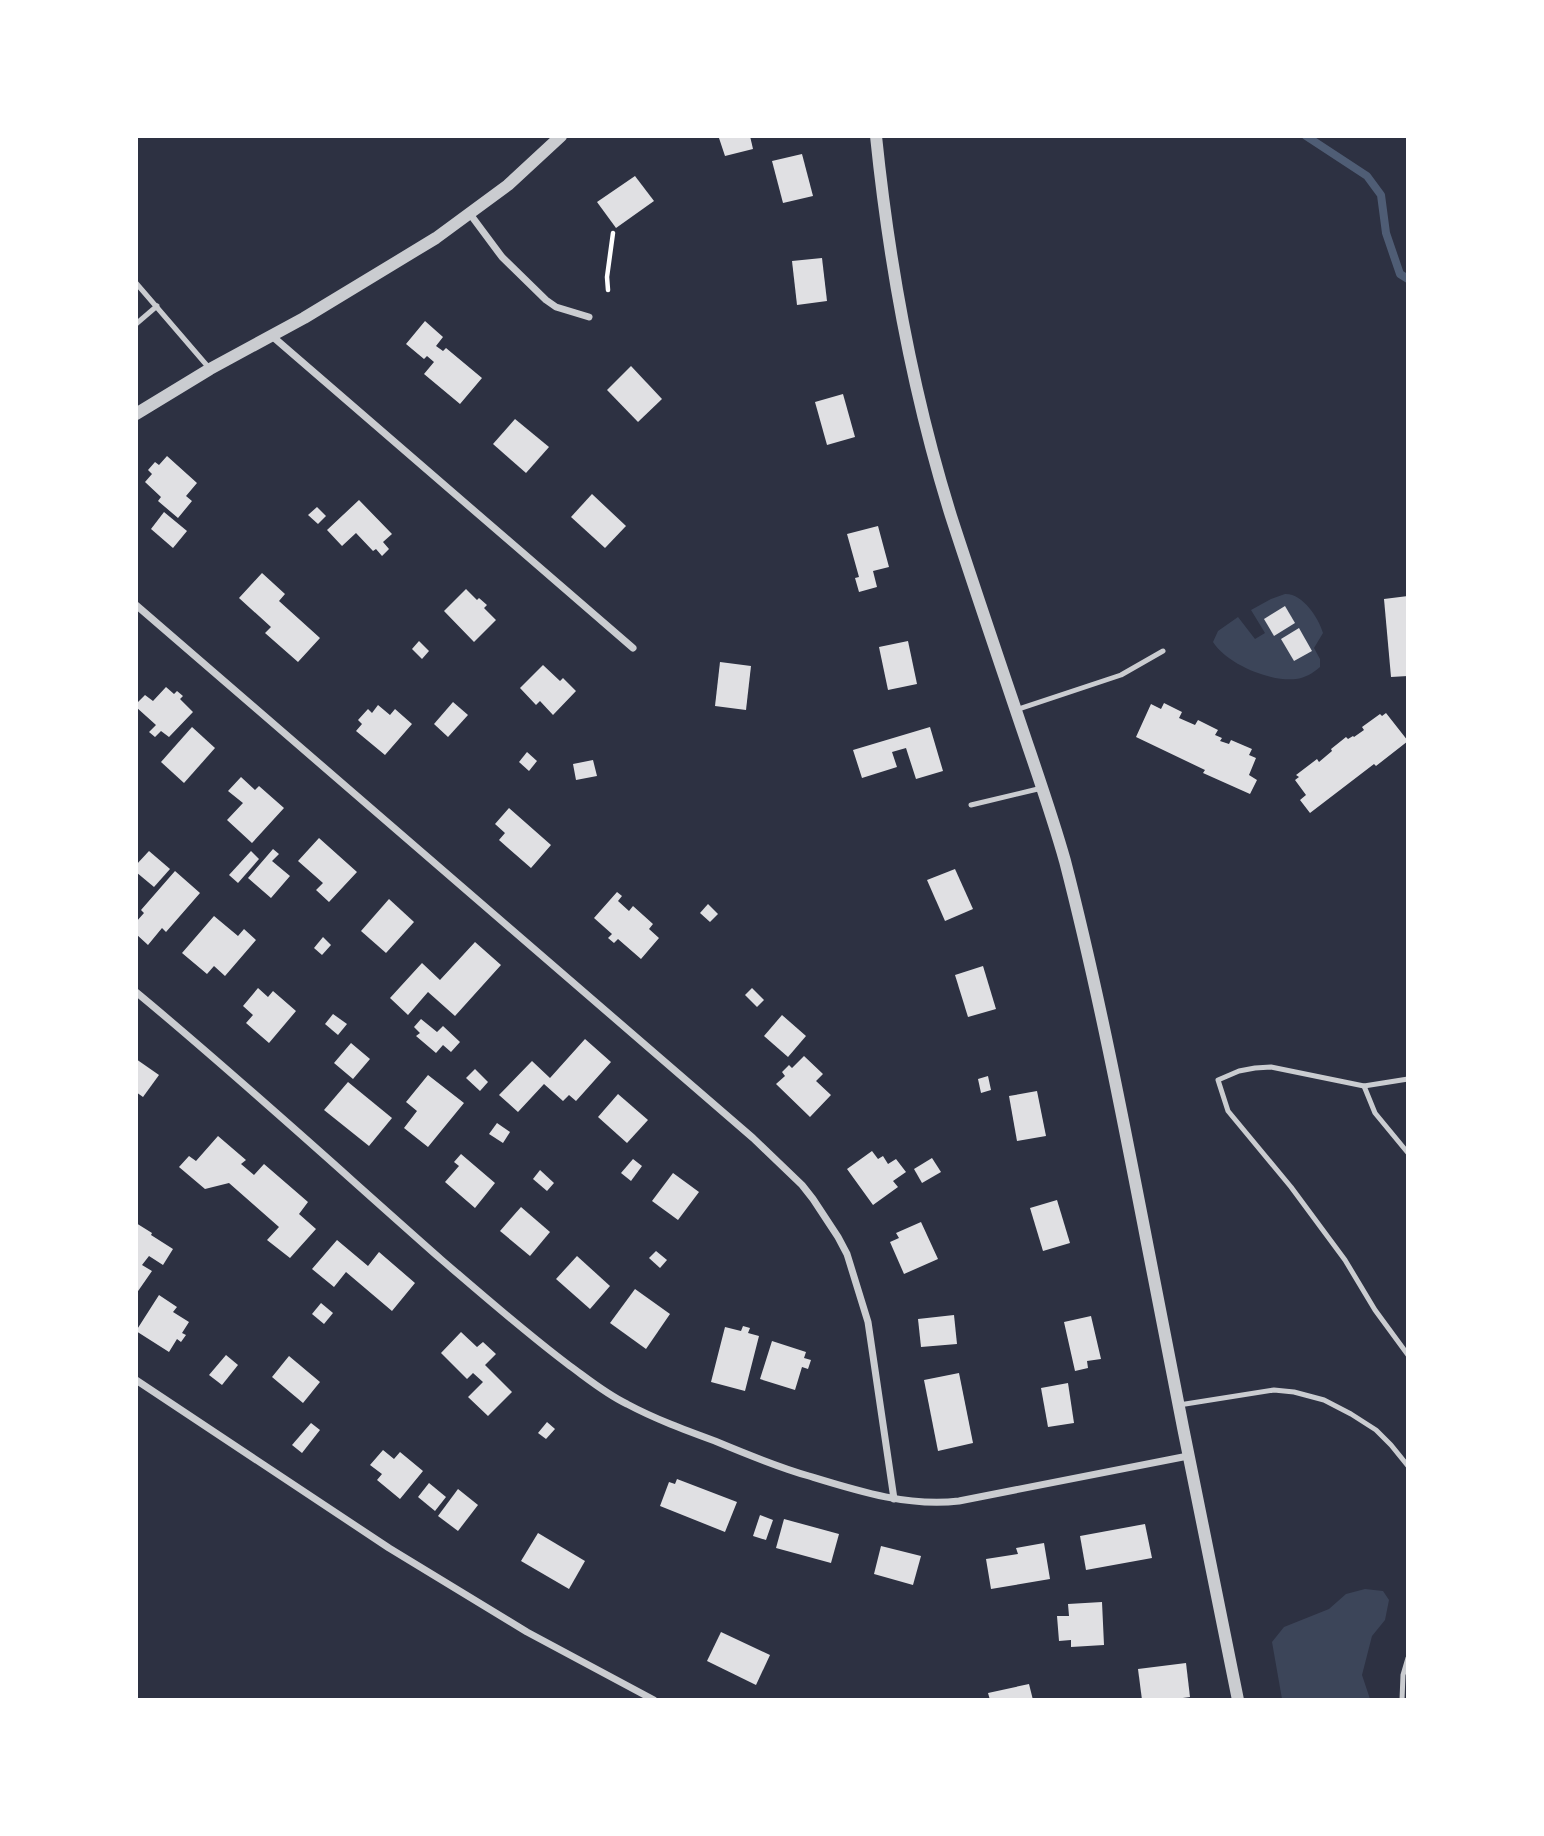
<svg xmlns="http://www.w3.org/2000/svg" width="1544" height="1836" font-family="Arial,sans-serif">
<rect width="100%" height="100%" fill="#2d3142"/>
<g fill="#3c4559">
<path d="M1285 594C1302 593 1319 618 1323 633L1314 648 1320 659V667C1313 673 1305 678 1296 679 1270 682 1227 664 1213 642L1218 631 1238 617 1255 639 1265 633 1251 610 1271 599Z"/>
<path d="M1365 1589 1383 1591 1389 1600 1385 1620 1372 1636 1362 1675 1370 1699H1282L1272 1642 1284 1627 1329 1609 1346 1594Z"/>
</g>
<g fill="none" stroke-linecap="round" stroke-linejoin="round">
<path stroke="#4f5d75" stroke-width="8" d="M1306 136 1367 176 1381 195 1386 233 1400 274 1408 279"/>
</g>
<g fill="#e0e0e3">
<path d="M723 136H750L753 149 725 156 719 138Z"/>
<path d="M802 154 813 196 783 203 772 161Z"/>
<path d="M635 176 654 201 616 228 597 202Z"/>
<path d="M822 258 827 301 797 305 792 261Z"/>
<path d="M425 321 443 337 436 346 443 351 446 348 482 378 460 404 424 374 434 362 427 356 424 359 406 344Z"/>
<path d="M631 366 662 399 638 422 607 390Z"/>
<path d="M843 394 855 437 827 445 815 402Z"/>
<path d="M515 419 549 447 526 473 493 444Z"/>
<path d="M167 456 197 483 186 496 192 501 178 518 158 501 161 497 145 482 152 474 148 470 155 462 159 465Z"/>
<path d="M592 494 626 526 605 548 571 517Z"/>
<path d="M359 500 392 534 383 542 389 549 382 556 376 549 373 551 356 533 342 546 327 530Z"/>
<path d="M317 507 326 516 318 524 308 515Z"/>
<path d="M164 512 187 531 173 548 151 529Z"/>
<path d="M878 526 889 567 873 571 877 587 859 592 855 578 859 577 847 534Z"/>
<path d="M262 573 285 594 279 601 320 638 298 662 265 633 271 627 239 598Z"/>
<path d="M466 589 477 600 479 598 487 605 484 608 496 620 474 642 444 611Z"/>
<path d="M1408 596V676L1391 677 1384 599Z"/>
<path d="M1285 606 1295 623 1274 636 1264 619Z"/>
<path d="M1299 628 1312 651 1294 661 1281 639Z"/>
<path d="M419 641 429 651 422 659 412 649Z"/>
<path d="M908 641 917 684 888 690 879 647Z"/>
<path d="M720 662 751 666 746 710 715 706Z"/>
<path d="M543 665 560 681 563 678 576 691 553 715 540 701 536 705 520 688Z"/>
<path d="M166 687 174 694 177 691 183 696 180 699 193 712 169 737 161 731 155 737 149 732 156 725 136 707V704L145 695 153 701Z"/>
<path d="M453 702 468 715 448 737 434 724Z"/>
<path d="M1164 703 1182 712 1179 718 1195 725 1198 720 1218 730 1215 735 1222 738 1220 741 1229 744 1231 740 1252 749 1249 755 1256 758 1249 775 1257 780 1250 794 1203 773 1205 770 1136 737 1151 704 1161 709Z"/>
<path d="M378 705 390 715 395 709 412 724 385 755 356 731 362 724 358 720 368 709 372 713Z"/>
<path d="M1386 713 1408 741 1376 766 1374 764 1310 813 1300 800 1306 795 1295 780 1299 777 1296 775 1317 759 1319 762 1332 751 1331 749 1346 737 1348 739 1353 736 1354 737 1364 730 1362 727 1380 714 1382 716Z"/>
<path d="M192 727 215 748 184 783 161 762Z"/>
<path d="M930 727 943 771 916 779 906 748 892 752 897 767 862 778 853 750Z"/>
<path d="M527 752 537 761 529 771 519 762Z"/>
<path d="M593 760 597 776 576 780 573 764Z"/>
<path d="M241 777 255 790 259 786 284 808 252 843 227 820 243 803 228 791Z"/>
<path d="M509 808 551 845 531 868 499 840 505 833 495 824Z"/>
<path d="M319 838 357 872 329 902 316 890 323 883 298 861Z"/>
<path d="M273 849 279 854 272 861 290 876 271 898 248 878Z"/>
<path d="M149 851 170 869 154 887 136 872V865Z"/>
<path d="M251 851 259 859 238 883 229 875Z"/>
<path d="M955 869 973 909 945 921 927 880Z"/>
<path d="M175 871 200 893 166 932 162 928 148 945 136 934V922L144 913 141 910Z"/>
<path d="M617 892 622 896 618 901 629 911 633 906 653 924 649 929 659 938 641 959 618 939 614 943 608 938 612 934 594 918Z"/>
<path d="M389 899 414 922 386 953 361 931Z"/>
<path d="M708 904 718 914 710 922 700 913Z"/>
<path d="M214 916 238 936 244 929 256 940 225 976 214 966 207 974 182 953Z"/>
<path d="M323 937 331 945 322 955 314 948Z"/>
<path d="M475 942 501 965 455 1016 428 992 408 1015 390 998 422 963 440 980Z"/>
<path d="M983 966 996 1009 968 1017 955 975Z"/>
<path d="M258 988 268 997 273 991 296 1011 269 1043 246 1023 253 1015 243 1006Z"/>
<path d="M752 988 764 1000 757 1007 745 995Z"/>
<path d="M333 1014 347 1024 338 1035 325 1024Z"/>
<path d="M782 1015 806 1036 788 1057 764 1036Z"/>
<path d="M421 1019 437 1032 443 1026 460 1042 451 1052 443 1045 436 1053 416 1036 420 1033 414 1027Z"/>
<path d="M585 1039 611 1062 576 1101 569 1095 563 1101 544 1084 518 1112 499 1095 532 1061 550 1078Z"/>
<path d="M351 1043 370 1059 353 1079 334 1063Z"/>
<path d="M804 1056 823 1074 816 1081 831 1095 810 1117 776 1084 785 1076 782 1072 789 1065 792 1068Z"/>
<path d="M136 1059 159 1075 143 1097 136 1092Z"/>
<path d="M475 1069 488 1082 480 1091 466 1078Z"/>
<path d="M428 1075 464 1103 428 1147 404 1128 417 1111 406 1102Z"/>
<path d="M988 1076 991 1090 981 1093 978 1079Z"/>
<path d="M348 1082 392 1118 369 1146 324 1110Z"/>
<path d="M1037 1091 1046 1136 1017 1141 1009 1096Z"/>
<path d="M618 1094 648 1120 627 1143 598 1117Z"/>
<path d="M497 1123 510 1132 503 1143 489 1134Z"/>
<path d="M218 1136 246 1160 241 1164 254 1175 264 1164 308 1202 299 1214 316 1229 290 1258 267 1240 279 1227 229 1183 205 1189 179 1167 189 1156 196 1161Z"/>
<path d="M872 1151 878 1159 883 1156 888 1164 896 1159 906 1172 893 1181 898 1187 873 1205 847 1169Z"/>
<path d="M461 1154 495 1183 475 1208 445 1182 459 1166 454 1162Z"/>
<path d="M932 1158 941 1172 922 1183 914 1169Z"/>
<path d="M633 1159 642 1166 631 1181 621 1173Z"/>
<path d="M540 1170 554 1183 547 1191 533 1179Z"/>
<path d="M673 1173 699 1192 678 1220 652 1201Z"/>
<path d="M1057 1200 1070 1243 1043 1251 1030 1208Z"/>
<path d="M521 1207 550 1232 530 1256 500 1231Z"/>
<path d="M921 1222 938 1259 904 1274 890 1242 899 1238 896 1233Z"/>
<path d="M136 1223 152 1233 151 1235 173 1249 163 1265 149 1256 142 1265 152 1271 136 1294Z"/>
<path d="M337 1240 368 1266 379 1252 415 1283 392 1311 346 1272 334 1287 312 1269Z"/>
<path d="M656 1251 667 1260 660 1268 649 1258Z"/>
<path d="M577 1256 610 1286 590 1309 556 1279Z"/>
<path d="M635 1289 670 1314 646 1349 610 1323Z"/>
<path d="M159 1295 177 1307 173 1312 189 1322 182 1333 186 1335 181 1342 177 1339 169 1352 136 1331Z"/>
<path d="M321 1303 333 1313 324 1324 312 1314Z"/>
<path d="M954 1315 957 1344 921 1347 918 1319Z"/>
<path d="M1091 1316 1101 1359 1087 1361 1088 1368 1075 1371 1064 1322Z"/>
<path d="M743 1326 750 1328 748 1333 759 1336 745 1391 711 1382 725 1327 741 1331Z"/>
<path d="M461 1332 477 1347 483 1342 496 1354 485 1365 512 1392 488 1416 468 1397 483 1382 473 1373 467 1379 441 1353Z"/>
<path d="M772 1341 806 1352 804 1358 811 1360 808 1369 802 1367 795 1390 760 1379Z"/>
<path d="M226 1355 238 1365 222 1385 209 1375Z"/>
<path d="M289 1356 320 1382 303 1403 272 1377Z"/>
<path d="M959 1373 973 1443 938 1451 924 1380Z"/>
<path d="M1068 1383 1074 1423 1048 1427 1041 1388Z"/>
<path d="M547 1422 555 1429 546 1439 538 1433Z"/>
<path d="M311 1423 320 1430 302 1453 292 1445Z"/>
<path d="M383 1450 394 1459 400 1452 423 1471 400 1499 377 1480 382 1474 370 1465Z"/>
<path d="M677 1479 737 1502 725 1532 660 1506 669 1482 675 1484Z"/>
<path d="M429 1483 446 1497 435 1511 418 1497Z"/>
<path d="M458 1489 478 1505 458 1531 438 1516Z"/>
<path d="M760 1515 773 1520 766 1540 753 1536Z"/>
<path d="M784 1519 839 1534 831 1563 776 1548Z"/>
<path d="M1145 1524 1152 1558 1086 1570 1080 1536Z"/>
<path d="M538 1533 585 1561 569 1589 521 1561Z"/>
<path d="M1044 1543 1050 1579 991 1589 986 1559 1018 1554 1016 1548Z"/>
<path d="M881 1546 921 1556 913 1585 874 1574Z"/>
<path d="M1102 1602 1104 1645 1071 1647V1640L1059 1641 1057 1616H1069L1068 1604Z"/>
<path d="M721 1632 770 1655 756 1685 707 1661Z"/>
<path d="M1186 1663 1190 1697 1168 1700H1142L1138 1669Z"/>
<path d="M1029 1684 1033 1700H990L988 1693Z"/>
</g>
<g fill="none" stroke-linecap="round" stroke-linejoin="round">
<path stroke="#fff" stroke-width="4.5" d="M608 290 607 277 613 233"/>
<g stroke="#caccd0" stroke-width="5">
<path d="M136 283 210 369"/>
<path d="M136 324 157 306"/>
<path d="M1016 710 1121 675 1163 651"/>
<path d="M971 805 1042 788"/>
<path d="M1408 1079 1364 1086 1271 1067 1255 1068 1239 1071 1218 1080 1228 1111 1291 1187 1345 1260 1375 1310 1408 1355"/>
<path d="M1364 1086 1375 1113 1408 1153"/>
<path d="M1179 1405 1274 1390 1294 1392 1324 1400 1351 1414 1376 1430 1391 1445 1408 1466"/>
<path d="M1402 1700 1403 1675 1408 1658"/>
</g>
<g stroke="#caccd0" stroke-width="7">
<path d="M470 214 502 257 546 300 556 307 589 317"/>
<path d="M272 336 633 648"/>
<path d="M136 605 753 1138 802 1185 813 1199 838 1237 847 1254 868 1322 894 1499"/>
<path d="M136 992C241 1079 341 1171 443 1261 485 1297 526 1333 570 1366 588 1379 606 1394 627 1404 655 1419 685 1430 715 1441 746 1454 777 1467 809 1476 858 1491 908 1507 959 1501L1188 1456"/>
<path d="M136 1380 389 1548 527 1632 654 1700"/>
</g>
<g stroke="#caccd0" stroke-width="12">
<path d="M876 136C889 263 913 394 951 516 976 593 1002 669 1028 746 1041 784 1054 822 1065 861 1098 989 1123 1119 1148 1248 1177 1399 1207 1549 1238 1700"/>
<path d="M136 414 210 369 304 318 436 238 508 185 561 136"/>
</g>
</g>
<rect width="1544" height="1836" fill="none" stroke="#ffffff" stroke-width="276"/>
</svg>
